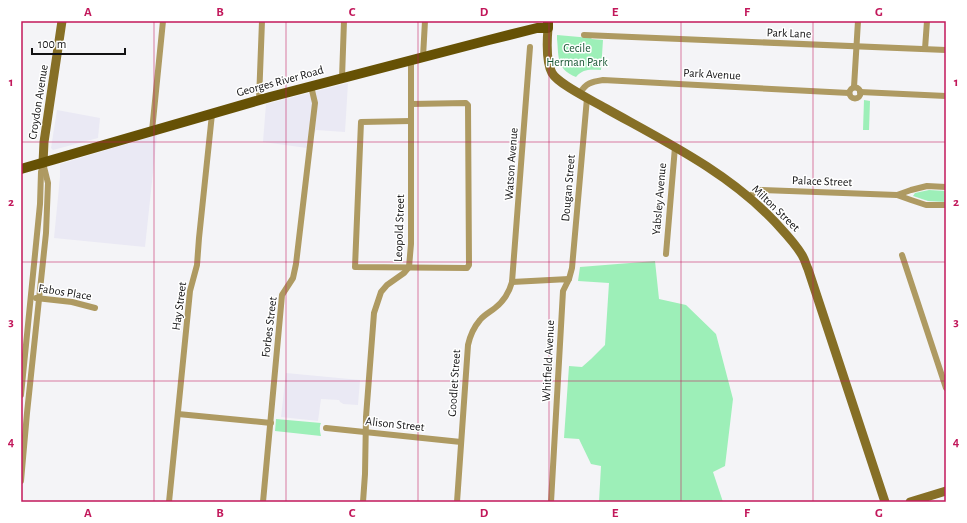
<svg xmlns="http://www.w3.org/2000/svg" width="967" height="523" font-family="'Alegreya Sans',sans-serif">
<rect width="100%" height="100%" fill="#f4f4f7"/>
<g fill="#eae9f4">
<path d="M348 83 345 132 316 130 307 148 263 142 266 104Z"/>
<path d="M57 110 100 118 98 138 53 150 51 148Z"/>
<path d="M157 135 145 247 54 238 60 177V164Z"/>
<path d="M286 373 360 380 358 405 343 404 342 403 340 402 339 400 321 399 318 421 281 417Z"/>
</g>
<g fill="#9defb8">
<path d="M557 35 591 38 592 39 603 40 601 70C590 70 584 68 576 77 556 69 559 57 557 39Z"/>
<path d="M864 100 870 101 869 130H863Z"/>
<path d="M929 190 946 191V202L928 201 913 196 915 193Z"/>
<path d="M655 261 659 299 686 305 716 334 733 399 725 466 713 472 723 502H599L601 466 591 464 579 439 564 438 569 366 582 367 591 359 605 345 609 283 578 281 580 267Z"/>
<path d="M276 419 321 423C319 427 320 431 321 436L275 431Z"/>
</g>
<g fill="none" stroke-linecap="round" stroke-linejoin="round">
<g stroke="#ae9a62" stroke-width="6">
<path d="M584 35 946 50"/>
<path d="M925 49 927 21"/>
<path d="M423 57 425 21"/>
<path d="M342 78 344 21"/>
<path d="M854 87 858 21"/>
<circle cx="855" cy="93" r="5.5"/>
<path d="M860 92 946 96"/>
<path d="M580 93C586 83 591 82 603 80L849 93"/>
<path d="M259 100 262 21"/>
<path d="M411 104 466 103 468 105 469 265 467 268 355 267 361 122 411 121"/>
<path d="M152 131 163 21"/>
<path d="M897 195 911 190 927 186 946 187"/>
<path d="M749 197 755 192 762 190 897 195 911 200 926 205H946"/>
<path d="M666 254 675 147"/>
<path d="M902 255 946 388"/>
<path d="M569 279 572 268 587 98"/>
<path d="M512 282 569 279 563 291 551 502"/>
<path d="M36 298 72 302 95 308"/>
<path d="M21 395 40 204 41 172 43 164"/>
<path d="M178 414 271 423"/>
<path d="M326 428 461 442"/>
<path d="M21 481 27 413 46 233 48 183 43 163"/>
<path d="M169 502 190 291 197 265 199 238 212 114"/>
<path d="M263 502 282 295 293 278 296 264 315 103 311 86"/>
<path d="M363 502 365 474 366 417 374 313 381 292 387 285 404 273 409 267 411 244V60"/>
<path d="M457 502 468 345C470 336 474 327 480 320 484 315 490 312 495 308 504 301 509 293 512 282L530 47"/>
</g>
<g stroke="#866f26" stroke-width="9">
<path d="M548 28C547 40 546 62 552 73 558 84 593 101 605 108 664 141 728 172 775 222 785 233 795 243 802 255 805 260 806 265 808 269L885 502"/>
<path d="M43 163 44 142 62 21"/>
<path d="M910 502 946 491"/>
</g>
<path stroke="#665105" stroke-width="10" d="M21 169 270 97 489 40 537 28H548V21"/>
</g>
<path fill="none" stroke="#c2185b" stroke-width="1" stroke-opacity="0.55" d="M154 21V502M286 21V502M418 21V502M549 21V502M681 21V502M813 21V502M21 142H946M21 262H946M21 381H946"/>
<g text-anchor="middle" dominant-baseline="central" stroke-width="3" stroke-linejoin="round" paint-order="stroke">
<g font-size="12" fill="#121213" stroke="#fff">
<text transform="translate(789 33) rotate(2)">Park Lane</text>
<text transform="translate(712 74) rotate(3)">Park Avenue</text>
<text transform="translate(280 81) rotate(-15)">Georges River Road</text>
<text transform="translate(38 102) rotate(-81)">Croydon Avenue</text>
<text transform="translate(511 164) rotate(-86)">Watson Avenue</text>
<text transform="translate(822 181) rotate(2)">Palace Street</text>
<text transform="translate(568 188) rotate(-85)">Dougan Street</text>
<text transform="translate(659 199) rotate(-85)">Yabsley Avenue</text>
<text transform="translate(776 208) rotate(44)">Milton Street</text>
<text transform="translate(399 228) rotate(-88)">Leopold Street</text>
<text transform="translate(65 292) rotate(9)">Fabos Place</text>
<text transform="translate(179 306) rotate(-82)">Hay Street</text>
<text transform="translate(269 327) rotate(-83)">Forbes Street</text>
<text transform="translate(548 361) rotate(-87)">Whitfield Avenue</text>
<text transform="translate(454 383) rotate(-86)">Goodlet Street</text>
<text transform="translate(395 424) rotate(6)">Alison Street</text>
</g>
<g font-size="12" fill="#185633" stroke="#fff">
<text x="577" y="48">Cecile<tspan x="577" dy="14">Herman Park</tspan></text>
</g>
</g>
<rect width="967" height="523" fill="none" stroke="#ffffff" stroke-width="44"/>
<path d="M32 48v6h93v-6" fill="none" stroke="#121213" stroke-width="2"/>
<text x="38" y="48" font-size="12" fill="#121213" stroke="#ffffff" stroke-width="3" paint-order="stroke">100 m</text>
<rect x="22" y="22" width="923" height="479" fill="none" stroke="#c2185b" stroke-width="1.5"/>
<g font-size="13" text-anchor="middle" font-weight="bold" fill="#c2185b">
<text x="88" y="16">A</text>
<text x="220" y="16">B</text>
<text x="352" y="16">C</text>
<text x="484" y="16">D</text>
<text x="615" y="16">E</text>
<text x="747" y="16">F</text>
<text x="879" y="16">G</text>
<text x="11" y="86">1</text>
<text x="956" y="86">1</text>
<text x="11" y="206">2</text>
<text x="956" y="206">2</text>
<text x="11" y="326">3</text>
<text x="956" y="326">3</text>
<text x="11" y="446">4</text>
<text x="956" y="446">4</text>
<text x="88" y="517">A</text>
<text x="220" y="517">B</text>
<text x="352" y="517">C</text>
<text x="484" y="517">D</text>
<text x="615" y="517">E</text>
<text x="747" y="517">F</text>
<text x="879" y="517">G</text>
</g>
</svg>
